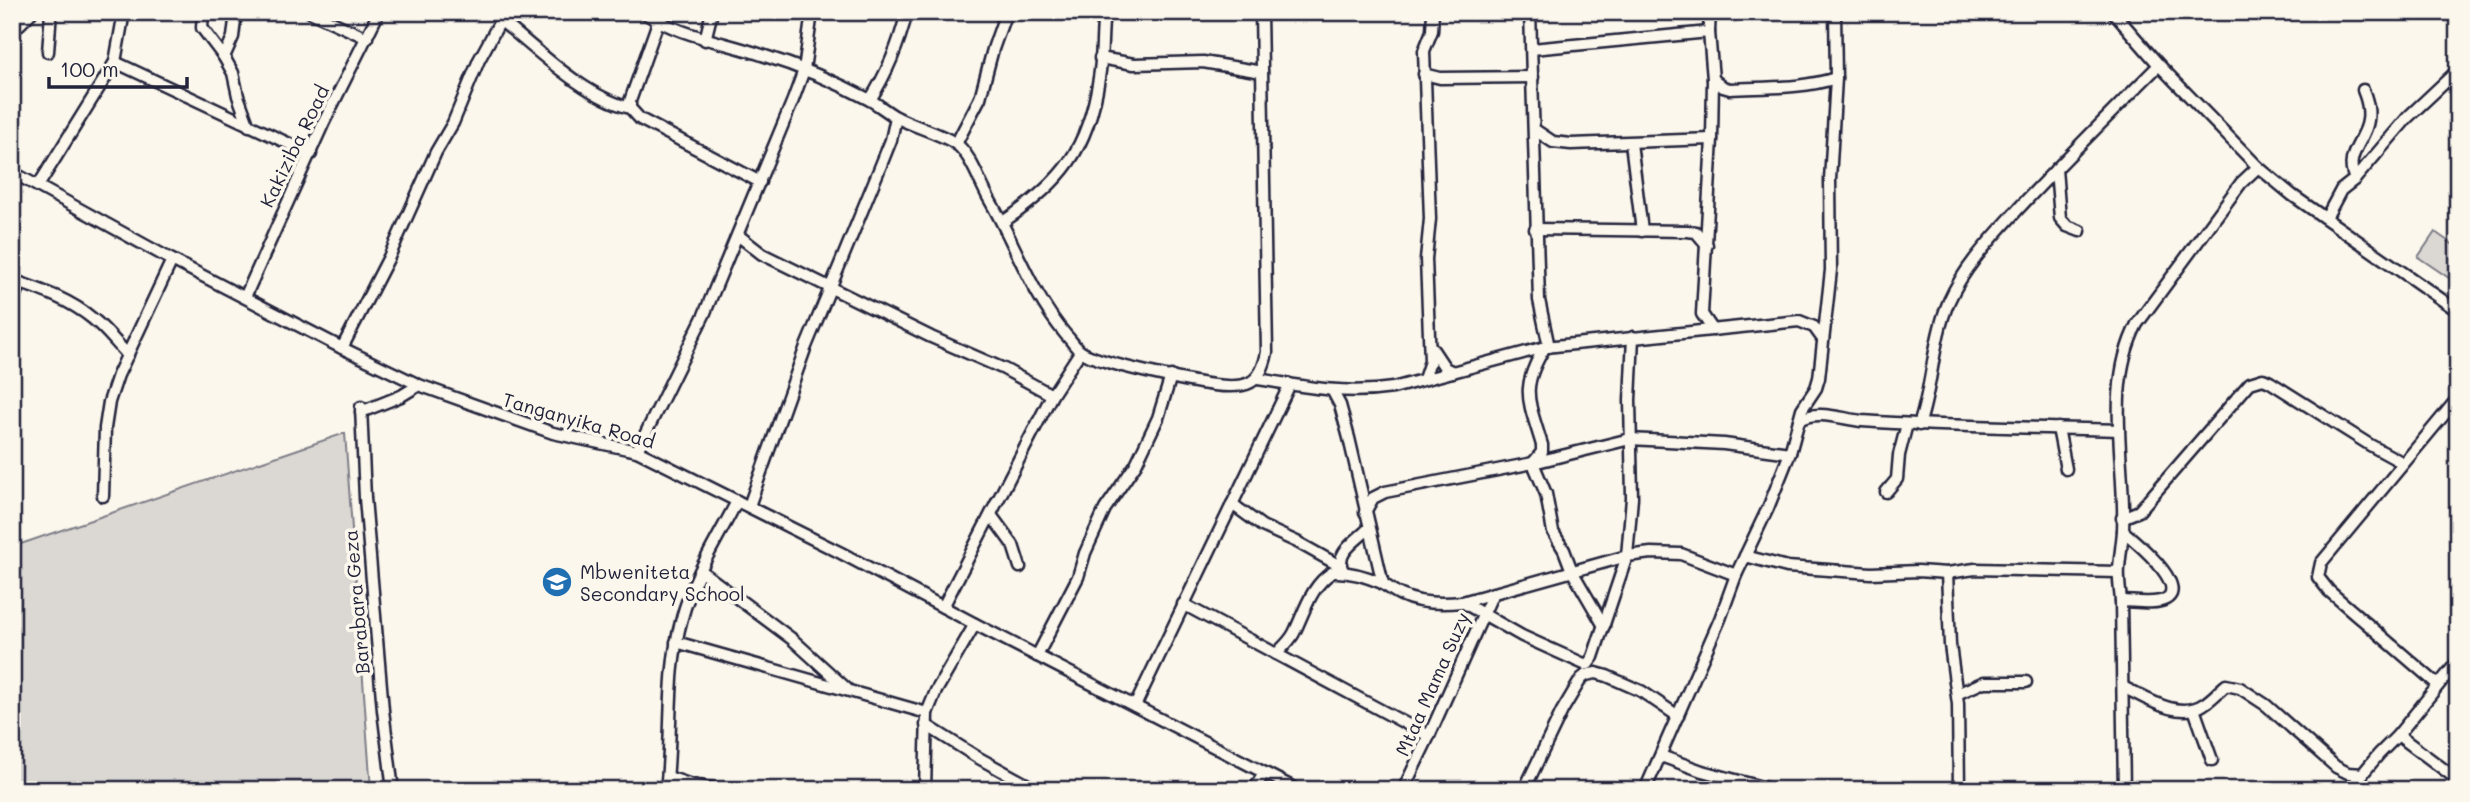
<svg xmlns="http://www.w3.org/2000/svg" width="2470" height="802" font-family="Mali,sans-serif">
<rect width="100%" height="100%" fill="#fbf7ec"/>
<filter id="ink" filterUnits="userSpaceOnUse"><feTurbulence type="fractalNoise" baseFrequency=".0143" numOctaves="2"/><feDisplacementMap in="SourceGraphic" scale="14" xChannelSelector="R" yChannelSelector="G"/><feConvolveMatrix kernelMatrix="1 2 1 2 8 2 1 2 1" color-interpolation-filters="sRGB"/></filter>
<g filter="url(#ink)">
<g fill="#dbd8d3" stroke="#7e7d87" stroke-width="2">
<path d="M2435 232 2458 248V284L2418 257Z"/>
<path d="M345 433 371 790H12V547Z"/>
</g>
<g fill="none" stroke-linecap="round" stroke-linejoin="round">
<g stroke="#22223b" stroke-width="15">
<g id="minor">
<path d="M203 12 202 28 224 57 233 73 238 96 249 126"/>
<path d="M310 12 367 38"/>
<path d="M643 12C680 36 721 41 762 55 798 66 836 82 870 100 879 105 887 112 896 117 915 127 937 132 955 143 970 153 979 181 988 197 1015 243 1031 294 1066 335 1071 340 1075 347 1080 351 1096 363 1191 382 1214 385 1246 389 1261 385 1267 352L1261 12"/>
<path d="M1530 12 1539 300 1549 347"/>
<path d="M1710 12 1709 32 1713 79 1712 139 1702 314 1713 330"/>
<path d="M2113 12 2159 65 2258 167 2292 195 2458 311"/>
<path d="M500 20C538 50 583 96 630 108"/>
<path d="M658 22 630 101V108L640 119 760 182"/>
<path d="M12 32 32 12"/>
<path d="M705 40 712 12"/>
<path d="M1532 49 1709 32"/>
<path d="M48 52 51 12"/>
<path d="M224 57 233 37 236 12"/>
<path d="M1100 58 1134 64 1203 62 1262 72"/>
<path d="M115 62 311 154"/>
<path d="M1424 74 1440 78 1533 77"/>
<path d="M1713 79 1723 87 1730 89C1765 87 1802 89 1836 78"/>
<path d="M870 100C888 72 899 44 907 12"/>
<path d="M1535 130 1553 142 1571 144 1712 139"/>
<path d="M1631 143 1642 231"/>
<path d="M956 144 980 98 993 49 1006 12"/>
<path d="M2056 169 2060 218 2067 226 2080 231"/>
<path d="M12 172 172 260 342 348 419 385 553 433 637 451 841 553 975 624 1298 790"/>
<path d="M2355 179C2345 158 2359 147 2366 128 2371 115 2368 102 2363 90"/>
<path d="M38 186 115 62 124 12"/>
<path d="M2326 218 2341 190 2355 179 2408 117 2458 70"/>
<path d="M1003 222C1062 182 1088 150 1099 78 1103 56 1101 34 1104 12"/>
<path d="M1535 229 1687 231 1696 232 1707 245"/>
<path d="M739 236 762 254 931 337 1004 369 1052 395"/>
<path d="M12 280C41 290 69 299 93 319 106 329 116 343 128 355"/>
<path d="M245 297 324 122 379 12"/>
<path d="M12 302 20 283"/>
<path d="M1431 347 1445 368 1453 372"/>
<path d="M1545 347C1519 389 1529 401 1542 445V452L1533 463 1546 494 1553 532 1564 550 1572 571 1604 626"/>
<path d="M342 348 389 257 436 152 453 123 479 60 505 12"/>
<path d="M1258 379C1305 387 1346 395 1393 388L1545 347 1799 321 1814 327 1822 338"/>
<path d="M1424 379 1430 361 1426 259 1430 219 1424 51 1432 31 1433 12"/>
<path d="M1332 390 1340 405 1349 438 1383 584"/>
<path d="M361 407 365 498 383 710 393 790"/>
<path d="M361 412 401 396 419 385"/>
<path d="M1799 420C1817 409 1842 419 1862 421 1947 427 2033 427 2119 430"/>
<path d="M1919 425C1933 385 1932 340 1949 301 1965 265 1995 235 2020 207 2065 159 2112 112 2159 65"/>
<path d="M2058 428 2066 469"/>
<path d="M637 451 704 315 793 100 804 70 812 12"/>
<path d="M1886 492 1897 479 1899 455 1907 424"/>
<path d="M103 496 105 428 109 402 118 375 172 260"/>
<path d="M1232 504 1262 526 1297 542 1340 566"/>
<path d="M749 506 805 349 881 165 891 140 896 117"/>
<path d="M1365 512 1373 498 1385 492 1533 463 1630 439 1724 444 1790 453"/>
<path d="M991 515 1013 545 1020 567"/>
<path d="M2122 518 2139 511 2250 383 2263 379 2270 382 2370 445 2403 463"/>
<path d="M1745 556 1787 567 1871 573 1918 571 1947 573 1975 569 2118 572"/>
<path d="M701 571 792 639 847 689"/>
<path d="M1343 571C1333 553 1359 539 1369 528"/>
<path d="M1947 573 1950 645 1958 704 1959 790"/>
<path d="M2121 601C2133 601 2156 605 2166 599 2189 585 2134 540 2123 531"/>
<path d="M1462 602 1522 636 1584 664H1588L1593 657 1627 556 1632 498 1630 400 1633 337"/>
<path d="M1183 604 1429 736"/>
<path d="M943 607 1052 395 1080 352"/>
<path d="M676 642 927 713"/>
<path d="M1276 654C1282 648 1290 641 1294 633 1305 611 1311 585 1333 572 1350 571 1366 576 1382 583 1388 587 1394 592 1401 595 1419 604 1442 604 1462 602L1627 556 1651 553 1681 554 1736 575"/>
<path d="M1037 656 1078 577 1085 553 1105 509 1136 464 1158 418 1171 376"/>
<path d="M2437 684 2329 591 2318 577 2321 563 2458 398"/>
<path d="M2123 687C2146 698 2179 721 2204 704 2212 699 2219 691 2226 685L2240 688 2266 705 2336 767 2348 773 2363 774"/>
<path d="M1957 694 1984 682H2026"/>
<path d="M1135 706 1290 384"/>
<path d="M2194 709 2212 760"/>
<path d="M926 725 977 757 1037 790"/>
<path d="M2398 735 2458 780"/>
<path d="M1661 756 1702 771 1773 790"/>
<path d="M668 777 692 785 722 790"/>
<path d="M666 790C673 733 666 674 682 618 693 576 718 539 737 501"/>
<path d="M925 790 927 713 936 691 975 624"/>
<path d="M1254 790 1264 773"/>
<path d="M1403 790 1429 736 1493 593"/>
<path d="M1524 790 1562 711 1581 679 1586 675 1596 673 1607 676 1641 691 1678 716"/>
<path d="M1645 790 1720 619 1736 575 1768 508 1790 453 1802 409 1816 388 1819 378 1831 270 1830 180 1836 78 1835 12"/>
<path d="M2124 790 2121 601C2120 590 2118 579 2119 568 2120 556 2122 543 2123 531 2126 462 2104 388 2137 324L2241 183 2258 167"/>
<path d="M2349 790 2379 754 2398 735 2458 661"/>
</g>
</g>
<use href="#minor" stroke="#fbf7ec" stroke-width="10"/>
</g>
</g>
<defs>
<g id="school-disc" transform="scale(1.575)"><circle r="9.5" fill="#1f6fb2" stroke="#fbf7ec"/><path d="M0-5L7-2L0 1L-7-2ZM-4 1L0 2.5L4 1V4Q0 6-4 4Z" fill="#fff"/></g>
</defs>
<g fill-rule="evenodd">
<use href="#school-disc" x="557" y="582"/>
</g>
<g text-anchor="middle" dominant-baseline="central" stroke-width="7" stroke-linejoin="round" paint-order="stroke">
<g font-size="19" fill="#22223b" stroke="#fbf7ec">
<text transform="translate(294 146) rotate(-64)">Kakiziba Road</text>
<text transform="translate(579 420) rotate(16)">Tanganyika Road</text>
<text transform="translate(356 602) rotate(-95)">Barabara Geza</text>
<text transform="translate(1432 684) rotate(-66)">Mtaa Mama Suzy</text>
</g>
<g font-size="19" fill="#22223b" stroke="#fbf7ec" text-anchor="start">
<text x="580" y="571">Mbweniteta<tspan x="580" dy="22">Secondary School</tspan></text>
</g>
</g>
<rect width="2470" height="802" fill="none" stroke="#fbf7ec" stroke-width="42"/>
<rect x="21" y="21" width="2428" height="760" fill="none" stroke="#22223b" stroke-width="2.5" filter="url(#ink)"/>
<path d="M49 77v10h138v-10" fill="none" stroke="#22223b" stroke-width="3.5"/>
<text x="60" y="77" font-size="21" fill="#22223b" stroke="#fbf7ec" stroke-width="5" paint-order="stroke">100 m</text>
</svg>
